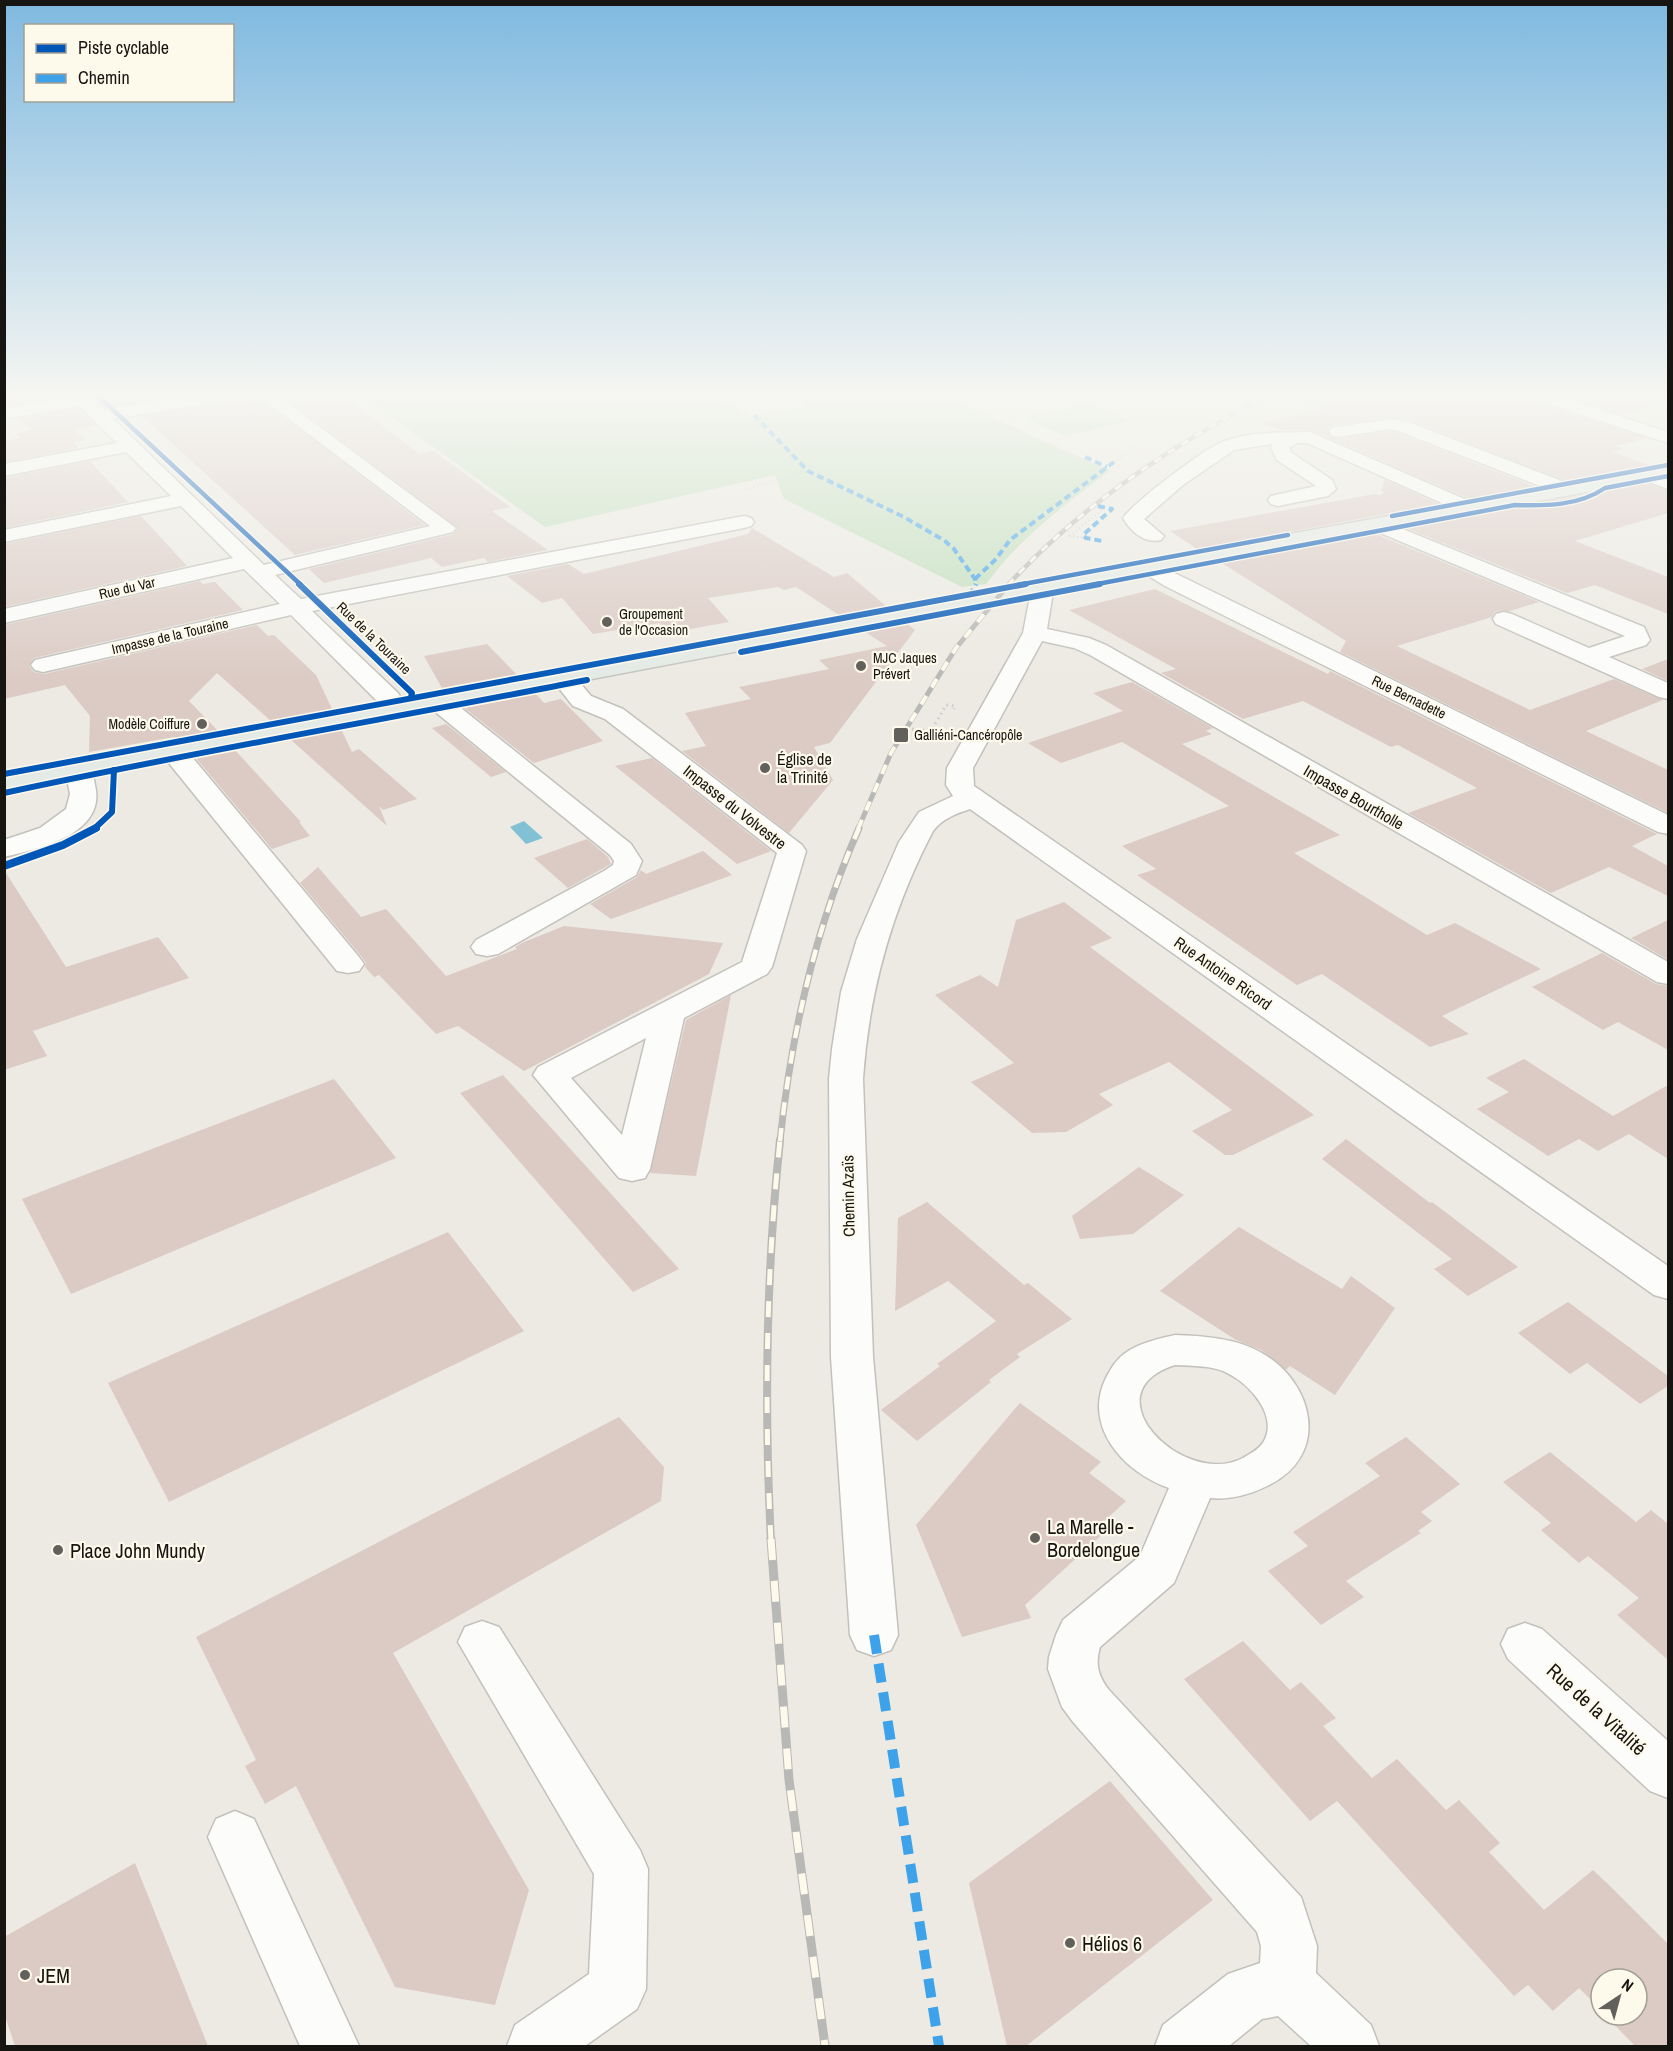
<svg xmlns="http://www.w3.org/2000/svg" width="1673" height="2051" font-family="'Archivo Narrow',sans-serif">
<rect width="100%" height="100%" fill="#eceae2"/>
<g fill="#c3dfbe">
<path d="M408 394H709L753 417 806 406 805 402 776 400 781 394H941L1110 471C1065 504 1020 538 986 584L962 587 784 499 775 475 545 527 369 401Z"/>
<path d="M1090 404 1131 421 1064 436 1024 418Z"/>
</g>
<path fill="#81c1d3" d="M524 821 525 822 543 838 526 844 510 827Z"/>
<g fill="#dccbc5">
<path d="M4 394H67V395L14 405Z"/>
<path d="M90 394H190L104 408Z"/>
<path d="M244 394H254L425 525 295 555 142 416 240 400Z"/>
<path d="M279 394H342L419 454 434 451 510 507 492 511 548 550 488 562 484 558 442 567 431 558 324 583 309 569 454 534 458 528Z"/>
<path d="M1302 394H1525L1529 400 1647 438 1616 446 1624 449 1612 452 1652 466 1568 481 1408 420 1390 417 1332 426 1327 431 1330 437 1338 439 1390 431 1397 433 1536 487 1470 499 1311 430H1280L1261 423 1324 409 1301 402Z"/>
<path d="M1559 394H1662L1664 403 1622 415Z"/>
<path d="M78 408 95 425 74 429 85 440 73 442 78 448 4 462V441L20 438 16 433 32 430 19 419Z"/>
<path d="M90 461 128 502 4 528V478Z"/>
<path d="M1385 480 1439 504 1197 549 1170 531 1375 494 1380 495 1385 492 1381 491Z"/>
<path d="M1646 483 1668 491V513L1575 541 1668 577V614L1595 585 1567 593 1406 528Z"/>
<path d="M141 516 187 566 4 607V544Z"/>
<path d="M752 528 834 577 847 573 886 606 839 615 796 587 784 590 778 587 708 598 729 622 668 633 660 623 593 634 562 598 542 603 507 576 568 564 584 574 748 534Z"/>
<path d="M1376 534 1539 602 1510 611 1495 612 1492 617 1397 646 1530 710 1614 679 1663 700 1586 731 1668 770V813L1340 652 1346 641 1220 562Z"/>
<path d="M200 581 203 584 215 582 243 610 34 658 29 666 34 672 44 674 257 625 268 636 274 635 316 675 333 711 272 722 217 673 189 701 219 732 176 740 174 737 89 752 90 716 65 685 4 699V625Z"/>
<path d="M1155 589 1328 674 1330 671 1657 834 1632 846 1668 866V896L1609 867 1551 893 1408 813 1477 788 1398 745 1391 747 1303 701 1243 719 1161 673 1176 669 1069 610Z"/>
<path d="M905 622 915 630 830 743 814 747 833 780 789 833 682 751 706 746 685 713 751 699 739 687 829 669 819 660 887 646 862 630Z"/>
<path d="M487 644 518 676 443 690 424 656Z"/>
<path d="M1668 659V681L1642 669Z"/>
<path d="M1132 682 1213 728 1206 731 1212 734 1182 744 1340 835 1294 853 1427 935 1455 923 1541 969 1442 1016 1469 1034 1430 1047 1322 974 1297 985 1137 875 1156 869 1122 846 1229 806 1122 742 1061 763 1028 743 1123 711 1093 693Z"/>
<path d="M534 692 544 703 561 699 603 741 534 763 462 706Z"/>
<path d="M446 724 506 772 491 777 432 728Z"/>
<path d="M341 729 352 752 359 749 417 799 383 810 379 806 387 826 290 739Z"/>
<path d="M234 749 301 822H299L310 836 272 849 195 757Z"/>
<path d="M652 758 771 851 737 864 615 766Z"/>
<path d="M587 839 608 857 611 864 568 888 534 858Z"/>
<path d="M703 851 732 875 611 919 590 904 637 877 641 870 646 874Z"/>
<path d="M318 867 361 917 386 909 446 976 517 949 515 947 524 942 564 926 723 943 709 974 524 1071 458 1026 436 1034 379 975 374 977 365 967 366 963 361 956 300 883Z"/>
<path d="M4 870 66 967 158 937 189 978 33 1031 47 1056 4 1070Z"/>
<path d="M1064 902 1112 938 1090 947 1314 1115 1233 1155H1225L1192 1131 1232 1110 1169 1062 1099 1094 1113 1105 1066 1132 1032 1133 971 1082 1014 1063 935 995 980 975 998 987 1016 920Z"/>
<path d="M1668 920V960L1631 938Z"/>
<path d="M1602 953 1656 984 1668 986V1050L1618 1022 1603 1030 1532 987Z"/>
<path d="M731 995 696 1176 650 1173 686 1020Z"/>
<path d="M1524 1059 1613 1116 1668 1085V1159L1629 1134 1598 1151 1579 1139 1548 1156 1477 1109 1509 1092 1486 1078Z"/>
<path d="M503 1075 565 1143 679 1269 633 1292 460 1093Z"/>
<path d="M334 1079 396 1158 71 1294 22 1199Z"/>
<path d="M1346 1139 1430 1203 1432 1202 1518 1267 1468 1296 1434 1269 1452 1259 1322 1159Z"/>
<path d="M1139 1167 1184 1195 1133 1234 1080 1239 1072 1216Z"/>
<path d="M927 1202 1024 1285 1028 1283 1072 1319 1017 1354 1020 1357 989 1380 991 1382 917 1441 881 1410 940 1366 937 1364 996 1321 948 1281 895 1311 898 1218Z"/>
<path d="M1239 1227 1342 1289 1351 1276 1395 1308 1335 1395 1290 1366 1286 1370 1261 1350 1236 1340 1160 1291Z"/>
<path d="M448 1232 524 1331 169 1502 108 1383Z"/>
<path d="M1568 1302 1668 1376V1386L1640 1404 1587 1363 1570 1374 1518 1333Z"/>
<path d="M1020 1403 1101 1462 1089 1473 1126 1501 1100 1525 1106 1531 1025 1605 1031 1618 962 1637 916 1525Z"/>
<path d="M619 1417 664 1467 661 1501 393 1653 529 1890 495 2005 395 1987 296 1786 265 1804 245 1766 256 1760 196 1637Z"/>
<path d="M1406 1437 1460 1484 1421 1512 1432 1521 1418 1531 1421 1533 1346 1581 1364 1597 1321 1625 1268 1571 1308 1546 1293 1532 1380 1476 1365 1463Z"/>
<path d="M1550 1452 1636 1522 1651 1510 1668 1524V1660L1617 1615 1639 1598 1588 1556 1579 1563 1541 1530 1551 1523 1503 1482Z"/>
<path d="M1243 1641 1290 1690 1301 1682 1336 1718 1323 1726 1372 1778 1397 1759 1446 1810 1459 1800 1500 1843 1489 1852 1544 1910 1593 1870 1610 1886 1668 1944V2046H1635L1605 2015H1637V1979H1601V2010L1579 1988 1553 2011 1528 1985 1514 1996 1337 1801 1310 1821 1184 1679Z"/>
<path d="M1110 1781 1213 1900 1026 2046H1007L969 1883Z"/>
<path d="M135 1863 208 2046H15L4 2013V1937Z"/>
</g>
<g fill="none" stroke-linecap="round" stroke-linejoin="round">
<g stroke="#c3c1bc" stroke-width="3">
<g id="minor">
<path d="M69 394H87L103 410 203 394H242L240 398 234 399 113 419 264 565 430 526 256 394H275L456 528 453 532 275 575 301 599 744 516 751 518 754 522 751 526 744 528 312 611 398 693 408 709 404 714 395 717 386 714 378 702 291 615 43 672 35 670 31 665 35 660 280 604 244 569 4 623V609L233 558 181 506 4 542V530L171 496 126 452 4 476V464L117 443 79 406 4 419V409L71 397Z"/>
<path d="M1527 394H1552L1668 432V443L1530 398Z"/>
<path d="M1390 419 1408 422 1575 486 1578 490 1575 494H1561L1398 431 1390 429 1338 437 1332 436 1329 432 1332 428 1338 427Z"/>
<path d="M1310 432 1476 504 1479 508 1476 512H1462L1307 443H1297L1289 448 1292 453 1332 480 1336 489 1328 496 1278 506 1271 504 1268 500 1271 496 1316 486 1277 460 1271 448 1272 444 1234 450 1183 485 1144 519 1164 536 1161 540C1145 544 1131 532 1123 518 1135 501 1203 450 1222 442 1250 431 1281 433 1310 432Z"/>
<path d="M1648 469 1668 476V489L1641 479 1638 475 1641 471Z"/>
<path d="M1378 519 1644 627 1650 640 1646 645 1609 657 1668 683V699L1659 697 1496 624 1493 619 1496 614 1504 612 1512 614 1589 648 1625 636 1371 529 1368 525 1371 521Z"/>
<path d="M1150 561 1668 815V834L1658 832 1165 586 1142 572 1139 567 1142 562Z"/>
<path d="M1043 579 1051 581 1054 586 1047 629 1089 638 1106 645 1668 962V984L1657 982 1090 655 1074 648 1042 641 973 768 974 786 1668 1266V1299L1654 1295 970 809C955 814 942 819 933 831 892 909 869 991 863 1079L873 1357 898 1635 891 1650 874 1656 857 1650 850 1635 831 1357 829 1079 832 1049 841 992 857 939 899 842 919 812 953 796 946 785 947 768 1023 633 1032 586 1035 581Z"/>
<path d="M562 670 571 672 591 696 623 709 802 845 806 851 772 967 767 974 684 1018 650 1169 645 1178 632 1181 619 1178 533 1075 538 1067 742 962 777 853 605 719 573 706 550 677 553 672ZM646 1038 622 1135 571 1078Z"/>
<path d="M437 694 446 696 631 844 642 861 636 875 498 954 487 956 476 954 471 947 476 940 604 871 613 865 614 861 610 855 428 706 425 701 428 696Z"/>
<path d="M173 743 182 745 359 957 364 964 359 971 348 973 337 971 164 757 160 751 164 745Z"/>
<path d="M78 761 87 763C92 770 94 777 95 785 107 834 39 849 4 857V840L40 828 66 809 70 794 65 769 69 763Z"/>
<path d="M1175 1335C1203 1336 1235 1338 1260 1352 1315 1382 1331 1456 1267 1486 1249 1495 1230 1500 1210 1498L1174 1583 1100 1647C1095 1664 1098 1676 1109 1690L1301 1897 1317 1946 1316 1973 1371 2025 1379 2046H1311L1278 2016 1262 2019 1229 2046H1155L1163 2025 1228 1974 1260 1963 1261 1946 1257 1932 1073 1722 1062 1707 1048 1669 1049 1657 1056 1635 1063 1620 1140 1556 1169 1488C1123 1472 1081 1425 1107 1376 1112 1367 1116 1360 1124 1354 1138 1343 1158 1339 1175 1335ZM1175 1365C1192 1366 1214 1365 1229 1374 1250 1385 1278 1415 1264 1441 1260 1449 1251 1453 1243 1458 1184 1489 1087 1393 1175 1365Z"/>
<path d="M482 1621 499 1627 640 1850 648 1869 646 1989 637 2009 585 2046H507L515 2025 589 1974 594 1874 458 1642 465 1627Z"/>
<path d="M1525 1623 1542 1629 1668 1741V1798L1650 1791 1508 1659 1501 1644 1508 1629Z"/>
<path d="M235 1811 254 1819 359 2046H300L208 1837 216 1819Z"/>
</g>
</g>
<g stroke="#c5c4c0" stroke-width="3">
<path id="major" d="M1668 465V477L1043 593 4 791V775L1043 579Z"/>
</g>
<g stroke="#cccbc9" stroke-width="2" stroke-dasharray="1 3" stroke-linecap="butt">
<path d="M1114 462 1134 447"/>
<path d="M746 489 808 471"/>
<path d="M1086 538 1070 536 1104 508"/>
</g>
<path stroke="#cccbc9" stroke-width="3" stroke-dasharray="1.5 4" stroke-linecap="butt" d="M912 729 931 731 946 705 955 706 954 709"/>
<use href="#minor" fill="#fcfcfb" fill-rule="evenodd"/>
<use href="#major" fill="#e4eae5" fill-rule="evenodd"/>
<g stroke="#b8b8b6" stroke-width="4.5">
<path id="rail-far4" d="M1008 585C1082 504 1174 444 1271 394"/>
</g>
<g stroke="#b8b8b6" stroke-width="5">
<path id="rail-far3" d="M858 829 891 753 956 648 1009 584"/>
</g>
<g stroke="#b8b8b6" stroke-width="7">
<path id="rail-far2" d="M780 1141C791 1035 816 926 859 828"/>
</g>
<g stroke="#b8b8b6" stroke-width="8">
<path id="rail-far1" d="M771 1541C764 1407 766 1274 780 1140"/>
</g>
<g stroke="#b8b8b6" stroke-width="9">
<path id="rail" d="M771 1539 789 1780 825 2046"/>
</g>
<use href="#rail-far4" stroke="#fdf9eb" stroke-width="3" stroke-dasharray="8" stroke-linecap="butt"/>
<use href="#rail-far3" stroke="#fdf9eb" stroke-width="4" stroke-dasharray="10" stroke-linecap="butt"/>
<use href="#rail-far2" stroke="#fdf9eb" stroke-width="4.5" stroke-dasharray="13" stroke-linecap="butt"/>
<use href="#rail-far1" stroke="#fdf9eb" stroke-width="5" stroke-dasharray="16" stroke-linecap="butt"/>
<use href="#rail" stroke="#fdf9eb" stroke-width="7" stroke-dasharray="21" stroke-linecap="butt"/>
<g stroke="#3da2ea" stroke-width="4" stroke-dasharray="7 4" stroke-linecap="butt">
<path d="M754 415 808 471 904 517 945 541 954 549 975 579 976 585"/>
<path d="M1085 457 1107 467"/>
<path d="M1098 506 1112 509 1083 535 1086 538 1102 541"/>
<path d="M975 579 996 559 1010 540 1114 462"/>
</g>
<path stroke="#3da2ea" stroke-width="4.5" stroke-dasharray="9 4.5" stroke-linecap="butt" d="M969 597 976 584"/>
<path stroke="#3da2ea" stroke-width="10" stroke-dasharray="19 10" stroke-linecap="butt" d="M874 1635 939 2046"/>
<g stroke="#fdf9eb" stroke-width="7">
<g id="cycleway-far2">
<path d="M96 394 301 585"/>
<path d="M1392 516 1668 465"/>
<path d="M1018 585 1288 535"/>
<path d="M1092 585 1515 505C1545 506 1579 506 1605 488L1668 476"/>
</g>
</g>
<g stroke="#fdf9eb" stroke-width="9">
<g id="cycleway-far1">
<path d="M299 584 412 693 411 697"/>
<path d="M741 652 1100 584"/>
<path d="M4 774 1026 584"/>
<path d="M4 793C198 751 393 718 587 680"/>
<path d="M94 829 112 812 114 770"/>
</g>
</g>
<g stroke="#fdf9eb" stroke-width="11">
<path id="cycleway" d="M4 866 63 845 96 828"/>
</g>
<use href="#cycleway-far2" stroke="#0057b8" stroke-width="4.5"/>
<use href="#cycleway-far1" stroke="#0057b8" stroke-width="6"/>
<use href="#cycleway" stroke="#0057b8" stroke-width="8"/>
</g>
<linearGradient id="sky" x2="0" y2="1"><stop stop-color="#7fb9e0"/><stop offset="0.58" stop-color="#f6f6f2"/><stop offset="1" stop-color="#f6f6f2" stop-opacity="0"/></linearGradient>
<rect width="1673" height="681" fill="url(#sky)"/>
<g fill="#62605a" stroke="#fdf9eb" stroke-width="2">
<circle cx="607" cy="622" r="6"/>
<circle cx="861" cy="666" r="6"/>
<circle cx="202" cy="724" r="6"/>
<rect x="893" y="727" width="16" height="16" rx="3"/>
<circle cx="765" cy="768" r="6"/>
<circle cx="1035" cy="1538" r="6"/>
<circle cx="58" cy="1550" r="6"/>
<circle cx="1070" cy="1943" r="6"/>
<circle cx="25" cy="1975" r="6"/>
</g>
<g text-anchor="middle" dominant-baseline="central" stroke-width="4.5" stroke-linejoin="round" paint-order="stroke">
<g font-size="14" fill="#171511" stroke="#fdf9eb">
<text transform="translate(127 588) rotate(-13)">Rue du Var</text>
<text transform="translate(170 636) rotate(-13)">Impasse de la Touraine</text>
<text transform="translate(374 638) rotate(44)">Rue de la Touraine</text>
<text transform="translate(1409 697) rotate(26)">Rue Bernadette</text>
</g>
<g font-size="14" fill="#171511" stroke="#fdf9eb" text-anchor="start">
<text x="619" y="614">Groupement<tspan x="619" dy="16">de l'Occasion</tspan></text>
<text x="873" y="658">MJC Jaques<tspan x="873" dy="16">Prévert</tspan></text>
<text x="190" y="724" text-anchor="end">Modèle Coiffure</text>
<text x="914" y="735">Galliéni-Cancéropôle</text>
</g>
<g font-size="16" fill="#171511" stroke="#fdf9eb" text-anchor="start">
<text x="777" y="759">Église de<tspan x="777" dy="18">la Trinité</tspan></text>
</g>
<g font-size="16" fill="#171511" stroke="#fdf9eb">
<text transform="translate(1354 797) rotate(30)">Impasse Bourtholle</text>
<text transform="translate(735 807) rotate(38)">Impasse du Volvestre</text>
<text transform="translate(1223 973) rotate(35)">Rue Antoine Ricord</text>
<text transform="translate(848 1196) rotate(-91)">Chemin Azaïs</text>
</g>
<g font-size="20" fill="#171511" stroke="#fdf9eb" text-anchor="start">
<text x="1047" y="1526">La Marelle -<tspan x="1047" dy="23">Bordelongue</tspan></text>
<text x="70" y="1550">Place John Mundy</text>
<text x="1082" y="1943">Hélios 6</text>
<text x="37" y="1975">JEM</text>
</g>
<g font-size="20" fill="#171511" stroke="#fdf9eb">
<text transform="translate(1597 1709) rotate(42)">Rue de la Vitalité</text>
</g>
</g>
<rect width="1673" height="2051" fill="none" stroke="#171511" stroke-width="12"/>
<rect x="24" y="24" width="210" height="78" fill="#fdf9eb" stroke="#a19e94" stroke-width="1.5"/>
<rect x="36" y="44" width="30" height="9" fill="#0057b8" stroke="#a19e94" stroke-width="1.5"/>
<text x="78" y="54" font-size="18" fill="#171511">Piste cyclable</text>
<rect x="36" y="74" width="30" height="9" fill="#3da2ea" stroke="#a19e94" stroke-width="1.5"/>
<text x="78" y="84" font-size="18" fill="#171511">Chemin</text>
<g transform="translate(1619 1997) rotate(36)"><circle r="28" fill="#fdf9eb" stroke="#a19e94" stroke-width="1.5"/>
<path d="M0-4.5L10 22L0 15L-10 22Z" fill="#62605a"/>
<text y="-9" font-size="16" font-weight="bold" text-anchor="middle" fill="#171511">N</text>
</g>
</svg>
